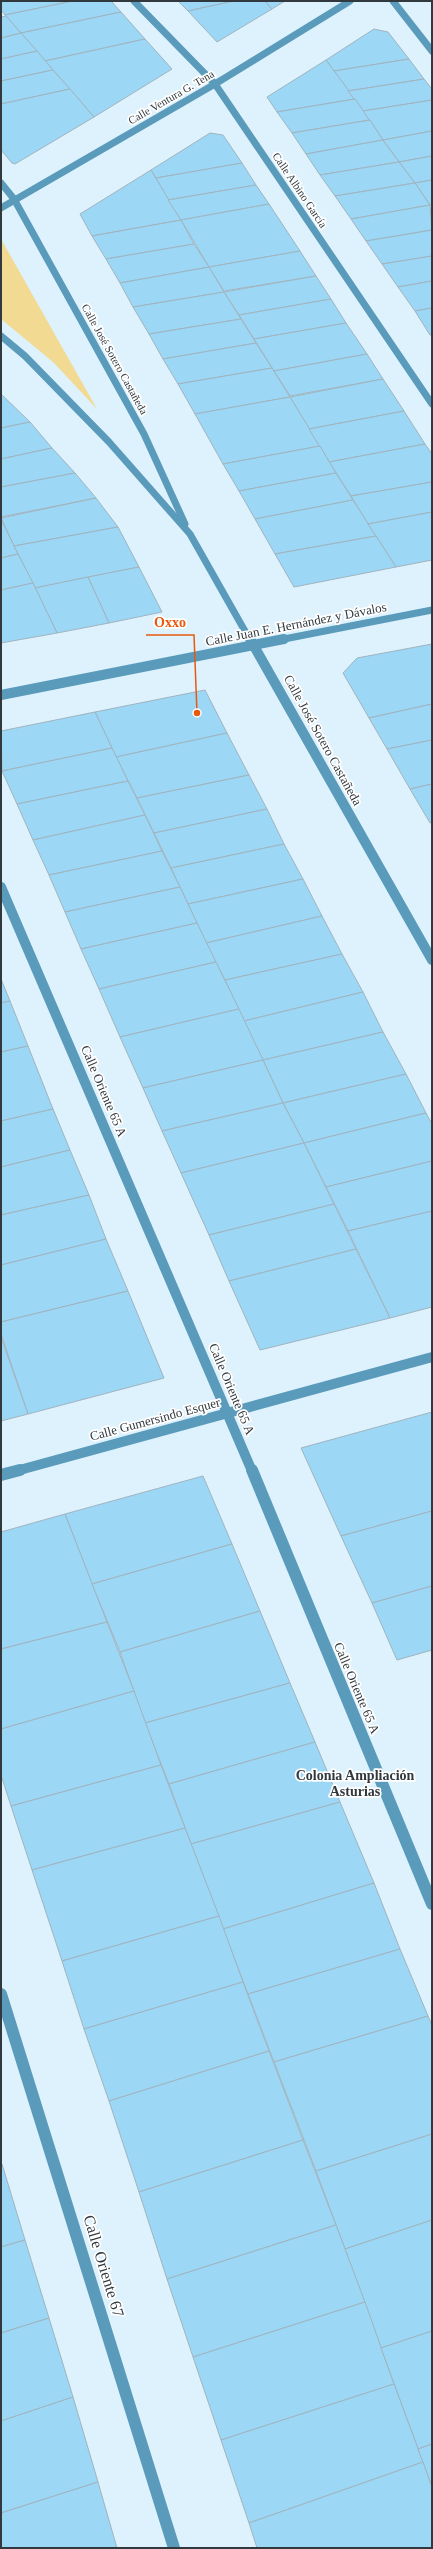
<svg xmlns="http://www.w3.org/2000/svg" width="433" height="2549" font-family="Georgia,serif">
<rect width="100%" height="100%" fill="#ddf2fd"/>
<path fill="#f2da92" d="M1 239 97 409 53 362 1 319Z"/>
<g fill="#9cd7f5" stroke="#a0b4bf">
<path d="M1 1H73L5 15 1 10Z"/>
<path d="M73 1H111L121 12 21 33 5 15Z"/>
<path d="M178 1H234L188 11Z"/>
<path d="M234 1H265L272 9 217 42 188 11Z"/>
<path d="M265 1H285L272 9Z"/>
<path d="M121 12 145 39 45 61 21 33Z"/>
<path d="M6 16 21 33 1 38V17Z"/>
<path d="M374 29 388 32 409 59 334 71 326 60Z"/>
<path d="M21 33 37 51 1 59V38Z"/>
<path d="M145 39 172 69 94 117 45 61Z"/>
<path d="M37 51 53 70 1 81V59Z"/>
<path d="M409 59 424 79 348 91 334 71Z"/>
<path d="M326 60 355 99 277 112 267 97Z"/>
<path d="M53 70 70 89 1 104V81Z"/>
<path d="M424 79 432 89V100L363 111 348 91Z"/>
<path d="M70 89 94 117 15 164 12 163 1 150V104Z"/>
<path d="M355 99 370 120 292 133 277 112Z"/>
<path d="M432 100V131L383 140 363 111Z"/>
<path d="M370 120 383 140 306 154 292 133Z"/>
<path d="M432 131V156L399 162 383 140Z"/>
<path d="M210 133 223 135 242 163 156 178 151 170Z"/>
<path d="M383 140 399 162 320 175 306 154Z"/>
<path d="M432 156V180L415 183 399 162Z"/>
<path d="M399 162 415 183 335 196 320 175Z"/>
<path d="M242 163 256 185 168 200 156 178Z"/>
<path d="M151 170 181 220 92 236 80 214Z"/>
<path d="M432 180V205H430L415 183Z"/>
<path d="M415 183 430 205 351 219 335 196Z"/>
<path d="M256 185 269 204 181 220 168 200Z"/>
<path d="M269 204 300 251 209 267 181 220Z"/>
<path d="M430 205 432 230 366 241 351 219Z"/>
<path d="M181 220 194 244 106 259 92 236Z"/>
<path d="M432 230V256L382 264 366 241Z"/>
<path d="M194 244 209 267 120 283 106 259Z"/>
<path d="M300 251 316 276 224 291 209 267Z"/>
<path d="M432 256V281L398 287 382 264Z"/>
<path d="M209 267 224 292 133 307 120 283Z"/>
<path d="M316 276 331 299 239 315 224 292Z"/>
<path d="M432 281V308L415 311 398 287Z"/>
<path d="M224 292 241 319 149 334 133 307Z"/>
<path d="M331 299 346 323 254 339 239 315Z"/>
<path d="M432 308V335H430L415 311Z"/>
<path d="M241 319 256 343 163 359 149 334Z"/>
<path d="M346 323 367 354 274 371 254 339Z"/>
<path d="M256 343 272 368 178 384 163 359Z"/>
<path d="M367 354 383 379 290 396 274 371Z"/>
<path d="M272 368 290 397 195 414 178 384Z"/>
<path d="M383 379 404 411 309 429 290 397Z"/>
<path d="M1 394 30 422 1 428Z"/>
<path d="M290 397 320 446 223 464 195 414Z"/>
<path d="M404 411 425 444 329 462 309 429Z"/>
<path d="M30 422 52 448 1 459V428Z"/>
<path d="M425 444 432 454V482L351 496 329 462Z"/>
<path d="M320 446 336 473 239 491 223 464Z"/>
<path d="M52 448 75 473 1 487V459Z"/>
<path d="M75 473 96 498 1 517V487Z"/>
<path d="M336 473 353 500 255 519 239 491Z"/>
<path d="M432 482V512L368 524 351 496Z"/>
<path d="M96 498 118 527 14 546 1 518Z"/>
<path d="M353 500 376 536 275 554 255 519Z"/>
<path d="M432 512V560L396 567 368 524Z"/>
<path d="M1 519 18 554 1 558Z"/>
<path d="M118 527 139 567 35 588 14 546Z"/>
<path d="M376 536 396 567 294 587 275 554Z"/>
<path d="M18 554 33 583 1 590V558Z"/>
<path d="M139 567 162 612 109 623 88 577Z"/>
<path d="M88 577 109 623 57 633 35 588Z"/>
<path d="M33 583 57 633 1 643V590Z"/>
<path d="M432 644V704L369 718 343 673 357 658Z"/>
<path d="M205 690 227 733 116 757 95 712Z"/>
<path d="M432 704V740L387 749 369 718Z"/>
<path d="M95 712 112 748 2 771 1 731Z"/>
<path d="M227 733 249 775 137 798 116 757Z"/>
<path d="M432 740V784L410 789 387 749Z"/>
<path d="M112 748 128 781 17 804 2 771Z"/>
<path d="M249 775 267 809 154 833 137 798Z"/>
<path d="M128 781 145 815 33 840 17 804Z"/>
<path d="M432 784V822L430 823 410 789Z"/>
<path d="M267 809 284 844 171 868 154 833Z"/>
<path d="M145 815 162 851 49 875 33 840Z"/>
<path d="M284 844 303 879 188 904 171 868Z"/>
<path d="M162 851 180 887 65 912 49 875Z"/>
<path d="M303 879 322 916 206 943 188 904Z"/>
<path d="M180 887 197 923 81 949 65 912Z"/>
<path d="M322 916 342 954 225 980 206 943Z"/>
<path d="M197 923 216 962 99 989 81 949Z"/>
<path d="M342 954 363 992 244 1021 225 980Z"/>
<path d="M216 962 239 1009 120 1037 99 989Z"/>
<path d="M1 979 10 1001 1 1003Z"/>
<path d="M363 992 383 1032 263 1060 244 1021Z"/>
<path d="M10 1001 28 1046 1 1052V1003Z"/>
<path d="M239 1009 263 1060 143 1088 120 1037Z"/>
<path d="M383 1032 406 1074 283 1103 263 1060Z"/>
<path d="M28 1046 53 1109 1 1121V1052Z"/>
<path d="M263 1060 283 1103 162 1131 143 1088Z"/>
<path d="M406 1074 426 1113 304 1143 283 1103Z"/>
<path d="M283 1103 304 1143 181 1173 162 1131Z"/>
<path d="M53 1109 70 1150 1 1167V1121Z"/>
<path d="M426 1113 432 1124V1161L326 1187 304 1143Z"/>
<path d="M304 1143 334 1204 209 1235 181 1173Z"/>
<path d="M70 1150 89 1195 1 1215V1167Z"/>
<path d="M432 1161V1211L348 1231 326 1187Z"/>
<path d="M89 1195 106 1239 1 1265V1215Z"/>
<path d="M334 1204 356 1249 229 1281 209 1235Z"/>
<path d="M432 1211V1307L390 1318 348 1231Z"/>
<path d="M106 1239 128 1291 1 1322V1265Z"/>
<path d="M356 1249 390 1318 260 1350 229 1281Z"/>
<path d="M128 1291 164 1378 28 1414 1 1334V1322Z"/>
<path d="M1 1337 28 1414 1 1421Z"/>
<path d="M432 1412V1511L341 1536 301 1448Z"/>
<path d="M203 1476 232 1544 92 1584 65 1514Z"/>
<path d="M432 1511V1586L372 1603 341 1536Z"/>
<path d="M65 1514 107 1622 1 1649V1532Z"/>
<path d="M232 1544 260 1611 120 1652 92 1584Z"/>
<path d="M432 1586V1650L397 1660 372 1603Z"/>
<path d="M260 1611 290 1683 145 1723 120 1652Z"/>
<path d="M107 1622 134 1691 1 1729V1649Z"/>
<path d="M290 1683 315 1742 169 1784 145 1723Z"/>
<path d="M134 1691 161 1765 11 1806 1 1775V1729Z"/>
<path d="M315 1742 340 1802 191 1844 169 1784Z"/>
<path d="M161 1765 185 1828 32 1870 11 1806Z"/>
<path d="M340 1802 374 1883 223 1929 191 1844Z"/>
<path d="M185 1828 219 1916 62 1961 32 1870Z"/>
<path d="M374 1883 400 1949 248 1994 223 1929Z"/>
<path d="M219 1916 243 1982 84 2029 62 1961Z"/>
<path d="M400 1949 428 2016 274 2062 248 1994Z"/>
<path d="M243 1982 269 2051 109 2101 84 2029Z"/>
<path d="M428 2016 432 2025V2134L316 2171 274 2062Z"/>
<path d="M269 2051 303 2140 139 2192 109 2101Z"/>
<path d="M432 2134V2220L345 2249 316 2171Z"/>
<path d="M303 2140 336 2225 167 2279 139 2192Z"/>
<path d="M2 2164 25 2240 1 2247V2165Z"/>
<path d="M432 2220V2331L381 2348 345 2249Z"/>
<path d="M336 2225 365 2302 193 2357 167 2279Z"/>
<path d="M25 2240 49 2318 1 2333V2247Z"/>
<path d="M365 2302 394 2384 221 2440 193 2357Z"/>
<path d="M49 2318 73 2397 1 2421V2333Z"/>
<path d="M432 2331V2444L418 2449 381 2348Z"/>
<path d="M394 2384 423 2462 249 2523 221 2440Z"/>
<path d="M73 2397 98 2482 1 2513V2421Z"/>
<path d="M432 2444V2487L418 2449Z"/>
<path d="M423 2462 432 2487V2548H257L249 2523Z"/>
<path d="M98 2482 117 2548H1V2513Z"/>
</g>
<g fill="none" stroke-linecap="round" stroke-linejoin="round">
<g stroke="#5a9bbb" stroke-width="7">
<path d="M134 1 215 84 432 404"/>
<path d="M393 1 432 51"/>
<path d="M1 183 14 199 144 434 185 524"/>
<path d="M1 208 215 84 350 1"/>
<path d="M1 336 25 356 109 442 190 534 250 640"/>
<path d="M279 640 432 610"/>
</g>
<g stroke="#5a9bbb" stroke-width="10">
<path d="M250 639 432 960"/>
<path d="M1 695 284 639"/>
<path d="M1 887 252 1471"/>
<path d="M16 1471 432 1357"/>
</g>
<g stroke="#5a9bbb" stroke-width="12">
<path d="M252 1470 432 1904"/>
<path d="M1 1475 20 1470"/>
<path d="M1 1994 174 2548"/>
</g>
</g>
<g text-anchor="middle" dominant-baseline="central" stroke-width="3.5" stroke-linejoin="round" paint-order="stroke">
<g font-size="11" fill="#31393e" stroke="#fff">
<text transform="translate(171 97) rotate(-30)">Calle Ventura G. Tena</text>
<text transform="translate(300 190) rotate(56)">Calle Albino García</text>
<text transform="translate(115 359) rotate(61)">Calle José Sotero Castañeda</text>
</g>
<g font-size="13" fill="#31393e" stroke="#fff">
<text transform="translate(296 624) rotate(-11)">Calle Juan E. Hernández y Dávalos</text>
<text transform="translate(323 740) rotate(61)">Calle José Sotero Castañeda</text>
<text transform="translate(104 1091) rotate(67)">Calle Oriente 65 A</text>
<text transform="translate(232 1389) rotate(67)">Calle Oriente 65 A</text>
<text transform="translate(155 1419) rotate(-15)">Calle Gumersindo Esquer</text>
<text transform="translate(357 1688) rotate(67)">Calle Oriente 65 A</text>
</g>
<g font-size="14" font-weight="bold" fill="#31393e" stroke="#fff">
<text x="355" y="1775">Colonia Ampliación<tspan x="355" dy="16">Asturias</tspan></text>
</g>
<g font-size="16" fill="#31393e" stroke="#fff">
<text transform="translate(104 2266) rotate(73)">Calle Oriente 67</text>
</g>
</g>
<path fill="none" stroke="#e8590c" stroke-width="1.5" d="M197 713L194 635H146"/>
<circle fill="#e8590c" stroke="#fff" stroke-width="1.5" cx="197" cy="713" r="4"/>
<g font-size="14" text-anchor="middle" font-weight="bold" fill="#e8590c" stroke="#fff" stroke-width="3.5" stroke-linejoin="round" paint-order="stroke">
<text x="170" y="627">Oxxo</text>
</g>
<rect width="433" height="2549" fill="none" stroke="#31393e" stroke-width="4"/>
</svg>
